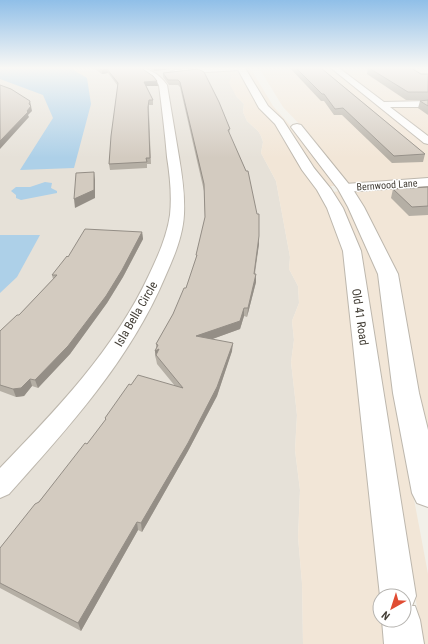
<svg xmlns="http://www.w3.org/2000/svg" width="428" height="644" font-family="'Roboto Condensed',sans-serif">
<rect width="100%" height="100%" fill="#f2f0e9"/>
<path fill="#e6e1d8" d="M0 68H232L236 96 244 104 243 112 247 121 258 131 261 136 263 142 261 153 276 181 290 257 289 269 298 286 299 303 292 321 294 340 291 362 297 415 295 450 300 490 298 537 302 583 303 644H0Z"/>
<g fill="#f2e6d7">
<path d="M232 68H238L260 108 274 123 303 170 318 190 327 209 343 251 380 596V620H383L386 644H303L302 583 298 537 300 490 295 450 297 415 291 362 294 340 292 321 299 303 298 286 289 269 290 257 276 181 261 153 263 142 261 136 258 131 247 121 243 112 244 104 236 96 229 83 231 77 230 71Z"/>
<path d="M259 68H428V433L419 394 398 278H400L397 269H395L364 206 353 190 306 131 283 107Z"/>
<path d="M246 69H251L273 106 296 132 336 186H329L316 169 285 124 269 107Z"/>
<path d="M340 191 349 207 379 274 394 392 428 574V644H423L364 282 342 208 333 192Z"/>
</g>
<g fill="#add0e8">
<path d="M0 68H70L87 78 91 104 74 168 20 170 53 118 43 95 0 79Z"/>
<path d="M45 182 52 183 51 188 57 191V193L21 200 16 198V195L11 191 16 187H30Z"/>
<path d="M0 235H40L17 277 0 293Z"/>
</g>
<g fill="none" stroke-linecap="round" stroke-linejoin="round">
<g stroke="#bdb7ad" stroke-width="2">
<g id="minor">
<path d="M137 68C150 68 159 74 167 85 171 109 175 133 179 157 182 175 185 194 184 214 183 236 174 257 165 277 130 360 69 427 9 494L0 498V468C57 409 114 350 149 275 158 256 167 236 170 215 172 196 170 176 167 157 165 133 162 109 159 85L154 79Z"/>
<path d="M200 68H242L239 70 175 74 171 72 175 70Z"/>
<path d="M331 68H339L384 102 428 101V107H390L428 136V144L424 143Z"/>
<path d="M428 178V186L345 192 341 191 339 188 341 185 345 184Z"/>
</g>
</g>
<g stroke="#bdb7ad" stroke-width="2">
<g id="tertiary">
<path d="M237 68H245L268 106 283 120 314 168 331 189 343 208 361 251 416 596 412 606H415L420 620 424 644H384L382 620H404V596H380L343 251 327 208 317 190 302 170 275 124 259 108Z"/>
<path d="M297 124 301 125 352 188 364 207 398 274 419 393 428 430V507L417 503 412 493 393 393 378 274 348 207 338 189 291 127 293 125Z"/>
</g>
</g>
<use href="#minor" fill="#fff" fill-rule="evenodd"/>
<use href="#tertiary" fill="#fff" fill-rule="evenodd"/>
</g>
<g fill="#b5afa5">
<path d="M93 68H141L157 81 158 86H146L153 100V105H149V111L151 164H147V168L110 170 109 164 118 86 108 73 102 74Z"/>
<path d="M149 68H179L154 71Z"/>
<path d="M290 68H321L425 154 423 162 392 163 342 115H334L324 101H321Z"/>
<path d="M368 68H411L421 74H428V100H406L367 74Z"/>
<path d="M198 69 230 129 229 133 259 244 255 274H256V282L247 317 244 316 240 329 212 339 232 351 217 396 188 451 142 532 138 530 81 631 0 588V548L87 444 105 421V418L131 385 175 386 157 364 156 359 155 351 156 348V344L173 314 186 288 196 259V255L205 218 204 191 180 87 178 85H169L163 77V73Z"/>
<path d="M428 100V115L418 108 420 101Z"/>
<path d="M428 187V215L409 216 391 198 393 189Z"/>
<path d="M142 232 143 239 123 277 107 303 70 354 38 388 32 386 24 396 16 397 0 391V331L19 315 53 279 52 275Z"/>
</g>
<g fill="#948e86">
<path d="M154 68H179L154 71Z"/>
<path d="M107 69 108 73 102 74V70Z"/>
<path d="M157 81 158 86H144V82Z"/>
<path d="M30 101 32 111 28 115 29 117 0 149V141L27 111 29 104Z"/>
<path d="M94 172 95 180V198L75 208 74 199Z"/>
<path d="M142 232 143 239 123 277 107 303 70 354 38 388 35 380Z"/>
<path d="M259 236V244L253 282 254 274Z"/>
<path d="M256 274V282L247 317 248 308Z"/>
<path d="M244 308V316L240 329 196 345V336Z"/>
<path d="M233 343 232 351 217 396 188 451 142 532 141 523Z"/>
<path d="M159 349 156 355V359L155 351Z"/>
<path d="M30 379 32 386 24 396 16 397 13 389Z"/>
<path d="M137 522 138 530 81 631 78 623Z"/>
</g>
<g fill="#d3cbc0" stroke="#948e86">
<path d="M99 68H141L153 76 157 81 144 82 153 100H149L148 107 150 158H146L147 162 109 164 111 136 118 83 107 69 102 70Z"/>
<path d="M296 68H321L425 154 394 156 343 108 335 109 324 94H322Z"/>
<path d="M369 68H411L421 74H428V92H408Z"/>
<path d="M198 69 204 72 219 102 230 129 228 130 246 171H248L257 214H259V236L254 274H256L248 308H244L240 321 196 336 233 343 217 387 188 443 141 523 137 522 78 623 0 583V548L35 504 39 502 85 443 87 444 106 419 105 418 129 384 131 385 138 375 183 388 156 355 159 349 155 351 158 345 156 344 173 314 184 288H186L197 255H196L205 217 204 184 180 82 178 80H168L163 73Z"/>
<path d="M0 85 11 89 30 101 29 104 31 106 27 111 28 112 0 141Z"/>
<path d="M428 100V106L420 101Z"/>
<path d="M94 172V190L74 199 76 173Z"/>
<path d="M428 187V206L412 207 393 189Z"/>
<path d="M85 229 142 232 122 270 106 296 68 346 35 380 30 379 21 388 13 389 0 385V331L17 315H19L57 275H52L67 256 68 257Z"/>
</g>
<linearGradient id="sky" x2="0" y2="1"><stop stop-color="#90bfe8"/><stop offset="0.43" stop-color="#f9f8f5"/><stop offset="1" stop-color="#f9f8f5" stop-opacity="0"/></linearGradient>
<rect width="428" height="158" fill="url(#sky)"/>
<g text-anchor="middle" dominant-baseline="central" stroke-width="3" stroke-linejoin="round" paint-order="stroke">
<g font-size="10" fill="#454038" stroke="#fff">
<text transform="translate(387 185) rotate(-4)">Bernwood Lane</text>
</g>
<g font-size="12" fill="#454038" stroke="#fff">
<text transform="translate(136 314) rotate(-60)">Isla Bella Circle</text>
<text transform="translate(360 317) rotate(82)">Old 41 Road</text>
</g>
</g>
<g transform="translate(392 608) rotate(219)"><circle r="19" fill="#ffffff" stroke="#b5b3af"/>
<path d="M0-3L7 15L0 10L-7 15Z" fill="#e04c33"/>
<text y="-6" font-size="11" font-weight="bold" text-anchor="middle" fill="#454038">N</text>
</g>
</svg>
